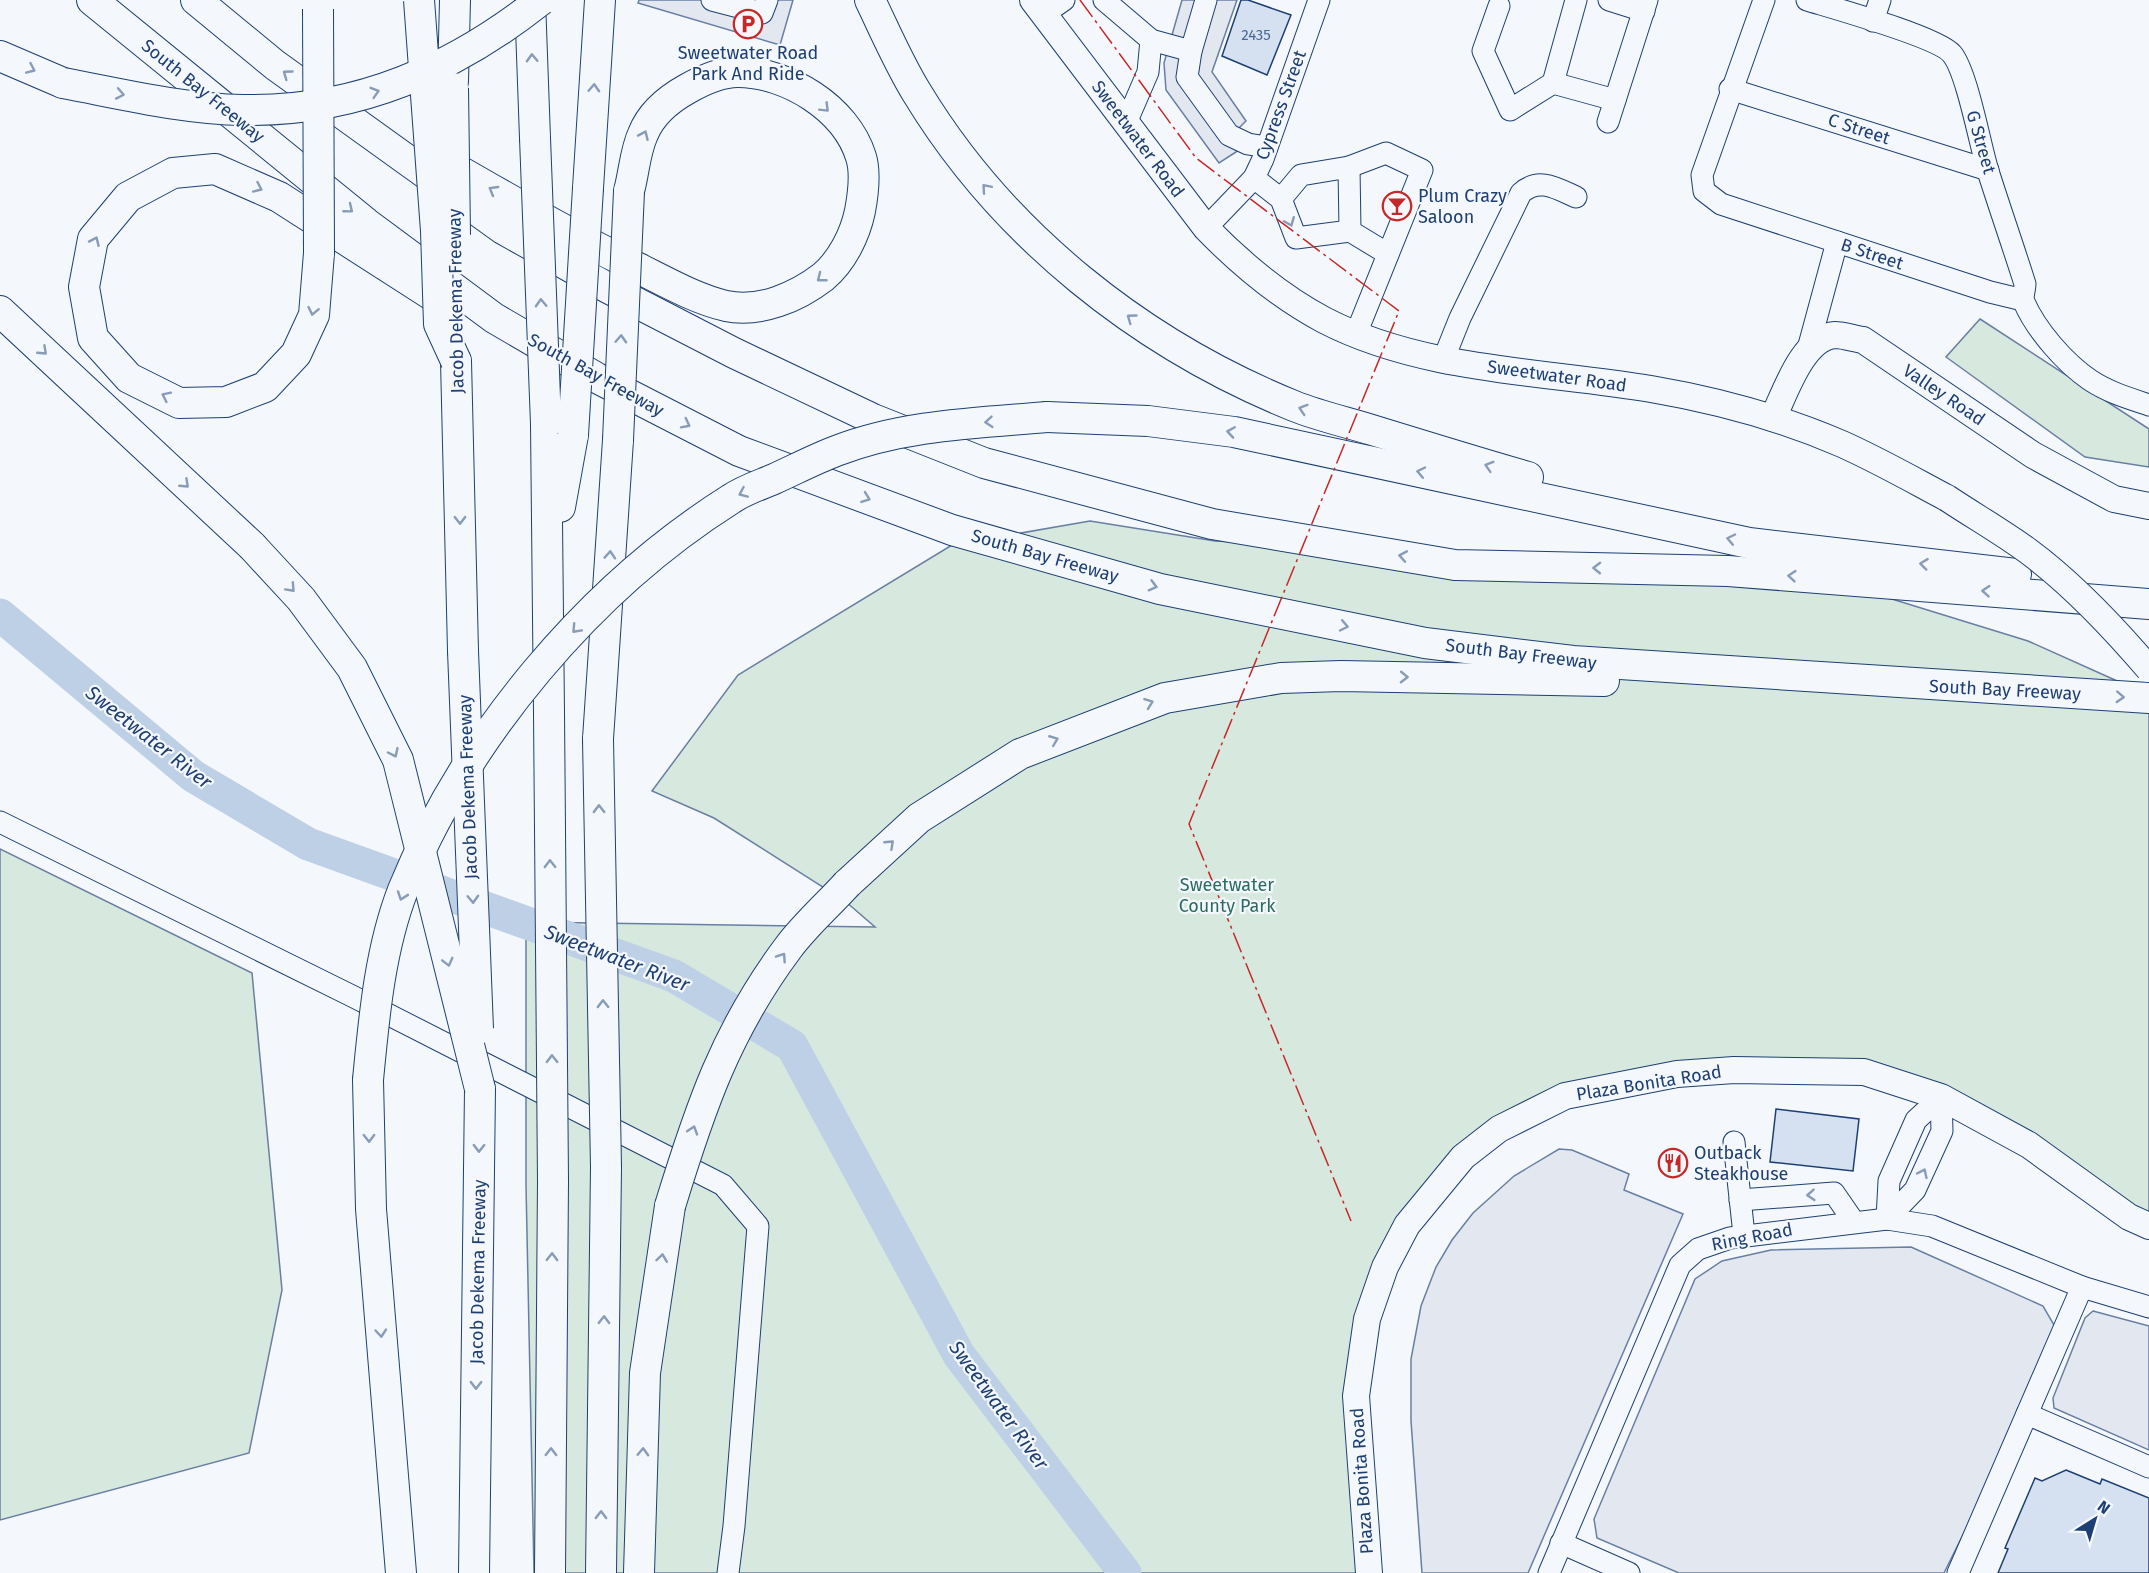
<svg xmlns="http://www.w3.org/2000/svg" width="2149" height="1573" font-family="'Fira Sans',sans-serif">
<rect width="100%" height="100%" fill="#f4f7fb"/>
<g fill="#d7e8df" stroke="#687fa3" stroke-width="1.5">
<path d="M1980 319 2149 429V467L2085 457 1946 357Z"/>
<path d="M1090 521 1215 541 1394 549 1827 579 2028 641 2115 680 2149 701V1226L1902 1083 1739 1069 1528 1113 1421 1204 1363 1344 1371 1573H534L526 1185V922L875 927 845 901 714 818 652 791 738 675 952 545Z"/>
<path d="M0 849 252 973 282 1290 249 1453 0 1520Z"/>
</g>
<g fill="#e3e8f0" stroke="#687fa3" stroke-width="1.5">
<path d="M639 0H793L780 45 638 3Z"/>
<path d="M1182 0H1237L1212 72 1246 121 1237 130 1239 150 1219 163 1166 90 1164 63Z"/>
<path d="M1559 1149 1572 1150 1629 1174 1624 1190 1683 1214 1528 1573H1422L1411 1421V1359L1421 1306 1436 1267 1452 1240 1473 1213 1514 1176Z"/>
<path d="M1911 1247 2043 1306 2061 1337 1944 1573H1679L1597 1538 1594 1519 1695 1279 1722 1261 1771 1250Z"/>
<path d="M2093 1311 2149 1326V1450L2054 1408 2053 1398 2085 1318Z"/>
</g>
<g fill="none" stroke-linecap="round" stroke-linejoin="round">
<path stroke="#bed0e5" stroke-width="33" d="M0 615 193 776 308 844 674 976 792 1046 959 1355 1125 1573"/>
</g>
<g fill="#d5e0f0" stroke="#1d3f73" stroke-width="1.5">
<path d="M1241 0H1248L1291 15 1267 75 1222 56Z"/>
<path d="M1776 1109 1859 1119 1853 1171 1770 1162Z"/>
<path d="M2066 1470 2100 1484 2102 1479 2149 1498V1573H1998L2008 1549 2005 1548 2035 1478 2042 1481Z"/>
</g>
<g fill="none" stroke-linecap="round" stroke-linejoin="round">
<g stroke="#1d3f73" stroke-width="23">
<g id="minor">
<path d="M712 0 762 13 767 0"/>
<path d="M1104 0 1151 40 1148 72 1126 123"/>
<path d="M1609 0 1644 11"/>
<path d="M1764 0 1702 175 1704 191 1721 204 1990 292 2023 300"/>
<path d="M1807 0C1833 8 1938 37 1952 54 1967 72 1980 145 1988 171 2000 209 2013 246 2025 284 2025 289 2022 297 2024 302 2036 330 2065 363 2090 380 2108 392 2128 398 2149 405"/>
<path d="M1499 6 1483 51 1510 110 1553 83 1576 0"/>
<path d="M1044 14 1064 0"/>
<path d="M1873 21 1880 0"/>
<path d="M1151 40 1191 51 1206 0"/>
<path d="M1191 51 1187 77 1229 135 1248 144 1267 147"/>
<path d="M1553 83 1615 100"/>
<path d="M1730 89 1988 170"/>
<path d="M1608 122 1647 0"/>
<path d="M1349 167 1386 153 1422 170 1356 334"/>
<path d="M1254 178 1281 199 1296 238 1350 231 1349 167 1301 175 1281 199"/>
<path d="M1206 228 1254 178 1263 159 1319 0"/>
<path d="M1350 231 1388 254"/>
<path d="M1808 349 1837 242"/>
<path d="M1444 358 1460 318 1521 193C1539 177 1556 188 1576 197"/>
<path d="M0 822 352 996 723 1185 758 1226 734 1526 728 1573"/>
<path d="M1734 1142 1744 1235"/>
<path d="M1740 1200 1834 1193 1854 1222"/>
<path d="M1887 1219 1915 1190 1942 1131 1941 1097"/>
<path d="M1887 1219 1889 1181 1916 1120 1941 1097"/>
<path d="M2027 1414 2149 1467"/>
<path d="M1561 1543 1629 1573"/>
<path d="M1549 1573 1680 1265 1698 1249 1730 1238 1887 1219 1932 1226 2082 1287 2149 1307"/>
<path d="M1958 1573 2082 1287"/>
</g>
</g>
<g stroke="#1d3f73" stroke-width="28">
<g id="major">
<path d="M1033 0 1206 228C1241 264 1279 296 1324 320 1422 371 1543 371 1651 389 1715 400 1782 418 1842 444 1878 460 1913 480 1947 498"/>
<path d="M1773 418C1785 393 1803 337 1835 335 1844 335 1855 339 1863 340L2033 455 2114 499 2149 506"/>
<path d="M1369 1573 1356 1396 1367 1319 1385 1267 1407 1225 1463 1157 1499 1129 1565 1096 1677 1074 1734 1070 1864 1072 1941 1097 2029 1145 2129 1217 2149 1226"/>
</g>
</g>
<g stroke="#1d3f73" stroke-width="32">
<g id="highway">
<path d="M92 0 366 223 494 318 597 378 739 451 952 530 1160 589 1425 643 1573 661 2149 698"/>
<path d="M196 0 275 65 503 229 608 288 734 353 873 419 984 463 1212 524 1455 565 1728 571 2149 604"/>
<path d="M530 0 535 138"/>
<path d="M870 0C885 31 899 64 917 93 1003 235 1141 344 1294 406 1319 416 1346 422 1372 430 1424 446 1476 462 1528 477"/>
<path d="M0 56 63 83"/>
<path d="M453 81 455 0"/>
<path d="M434 159H439C505 197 570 235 638 268 666 282 696 299 726 306 760 313 797 297 823 277 842 261 855 235 860 211 863 195 866 173 861 157 846 108 787 72 738 72 721 72 701 81 687 89 669 99 651 114 643 134 635 151 634 173 629 191"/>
<path d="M588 188 600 0"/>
<path d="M319 253 314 315 296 354 265 387 226 402 179 403 129 378 93 338 84 287 93 239 128 197 173 173 215 169 279 197 435 297"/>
<path d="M0 311 252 546"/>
<path d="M456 361 463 651"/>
<path d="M1047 417 1148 421 1234 432 1749 543 2016 574"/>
<path d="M546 424 549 713"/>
<path d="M560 507 573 435"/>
<path d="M598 739 618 440"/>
<path d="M847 884 919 818 1020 754 1165 698 1281 678 1341 676 1604 681"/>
<path d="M368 1080 371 1209 401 1573"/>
<path d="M474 1573 480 1089"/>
<path d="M550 1573 553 1181"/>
<path d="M601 1573 606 1167"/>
<path d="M639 1573 645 1373 670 1206"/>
</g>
</g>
<use href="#minor" stroke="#f4f7fb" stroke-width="21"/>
<use href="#major" stroke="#f4f7fb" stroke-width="26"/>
<use href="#highway" stroke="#f4f7fb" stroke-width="30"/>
<g stroke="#1d3f73" stroke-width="28" stroke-linecap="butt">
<path id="major-bridge" d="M1947 498C1974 516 2002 532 2028 551 2073 584 2113 627 2149 669"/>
</g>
<g stroke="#1d3f73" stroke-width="32" stroke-linecap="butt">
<g id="highway-bridge">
<path d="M419 0 436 231 439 324 456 361"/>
<path d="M318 9 319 253"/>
<path d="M63 83C122 94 183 109 243 110 357 112 454 69 541 0"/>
<path d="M453 88 455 235"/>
<path d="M535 138 546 424"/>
<path d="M573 435 588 188"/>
<path d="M618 440 629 191"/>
<path d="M252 546 301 599 352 668 398 760 480 1089"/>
<path d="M463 651 478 1029"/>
<path d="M549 713 553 1181"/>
<path d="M598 739 606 1167"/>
<path d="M368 1080C374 1017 380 949 403 890 466 735 590 588 731 499 744 490 760 485 774 479 794 470 815 459 836 451 903 425 976 423 1047 417"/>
<path d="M670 1206C700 1108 726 1031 788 948 805 925 828 905 847 884"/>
</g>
</g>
<use href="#major-bridge" stroke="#f4f7fb" stroke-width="26"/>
<use href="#highway-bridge" stroke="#f4f7fb" stroke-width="30"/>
<path stroke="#c62828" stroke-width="1.5" stroke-dasharray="21 4.5 3 4.5" stroke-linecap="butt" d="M1080 0 1196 158 1399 311 1189 824 1351 1221"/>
</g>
<defs><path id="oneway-chevron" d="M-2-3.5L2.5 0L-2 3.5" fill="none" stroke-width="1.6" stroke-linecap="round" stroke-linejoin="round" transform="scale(1.5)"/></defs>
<g stroke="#889bb7">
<use href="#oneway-chevron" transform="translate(532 58) rotate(-92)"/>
<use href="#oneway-chevron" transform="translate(31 69) rotate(24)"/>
<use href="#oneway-chevron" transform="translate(287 74) rotate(-144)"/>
<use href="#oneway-chevron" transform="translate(594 88) rotate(-87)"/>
<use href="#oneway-chevron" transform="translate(375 92) rotate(-17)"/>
<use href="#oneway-chevron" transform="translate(120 94) rotate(11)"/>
<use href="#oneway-chevron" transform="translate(825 108) rotate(45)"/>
<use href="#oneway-chevron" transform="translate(644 135) rotate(-66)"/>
<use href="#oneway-chevron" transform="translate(258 188) rotate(24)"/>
<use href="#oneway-chevron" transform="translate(986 188) rotate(-131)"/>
<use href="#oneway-chevron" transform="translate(493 190) rotate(-150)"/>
<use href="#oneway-chevron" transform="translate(349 209) rotate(39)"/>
<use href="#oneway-chevron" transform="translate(1290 222) rotate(68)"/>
<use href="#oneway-chevron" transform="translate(95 241) rotate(-66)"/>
<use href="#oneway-chevron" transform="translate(821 278) rotate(142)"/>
<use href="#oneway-chevron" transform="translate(541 303) rotate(-92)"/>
<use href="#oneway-chevron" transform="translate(313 311) rotate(102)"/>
<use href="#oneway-chevron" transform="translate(1131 318) rotate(-144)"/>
<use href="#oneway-chevron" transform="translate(621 339) rotate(-87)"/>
<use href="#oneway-chevron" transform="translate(43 351) rotate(43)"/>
<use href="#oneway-chevron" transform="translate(166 396) rotate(-154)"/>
<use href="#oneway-chevron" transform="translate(1303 409) rotate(-162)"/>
<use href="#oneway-chevron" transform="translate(989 422) rotate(175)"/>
<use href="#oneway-chevron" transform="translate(686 424) rotate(27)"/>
<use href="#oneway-chevron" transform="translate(1231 432) rotate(-171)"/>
<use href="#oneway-chevron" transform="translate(1489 466) rotate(-163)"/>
<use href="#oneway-chevron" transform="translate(1421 472) rotate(-168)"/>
<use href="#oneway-chevron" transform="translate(185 484) rotate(43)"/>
<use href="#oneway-chevron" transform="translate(743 493) rotate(156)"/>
<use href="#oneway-chevron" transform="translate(866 498) rotate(20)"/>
<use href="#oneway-chevron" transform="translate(460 520) rotate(89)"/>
<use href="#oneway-chevron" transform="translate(1731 539) rotate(-168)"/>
<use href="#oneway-chevron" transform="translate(610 555) rotate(-86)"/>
<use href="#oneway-chevron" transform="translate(1403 556) rotate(-170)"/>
<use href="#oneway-chevron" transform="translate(1924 564) rotate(-173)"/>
<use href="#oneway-chevron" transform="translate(1597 568) rotate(-179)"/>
<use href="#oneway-chevron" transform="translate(1792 576) rotate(-175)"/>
<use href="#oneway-chevron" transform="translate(1153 586) rotate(15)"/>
<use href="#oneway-chevron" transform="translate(291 588) rotate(47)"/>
<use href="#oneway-chevron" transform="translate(1986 591) rotate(-176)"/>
<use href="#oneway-chevron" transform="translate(1344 626) rotate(12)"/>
<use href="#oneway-chevron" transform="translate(576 629) rotate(133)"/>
<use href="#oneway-chevron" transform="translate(1404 677) rotate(1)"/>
<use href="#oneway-chevron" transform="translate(2120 697) rotate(3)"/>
<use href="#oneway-chevron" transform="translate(1149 703) rotate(-20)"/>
<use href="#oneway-chevron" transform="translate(1054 740) rotate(-22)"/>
<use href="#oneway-chevron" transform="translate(394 753) rotate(65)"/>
<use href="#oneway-chevron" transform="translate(599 809) rotate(-91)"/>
<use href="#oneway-chevron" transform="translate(890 844) rotate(-43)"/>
<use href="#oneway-chevron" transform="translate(550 864) rotate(-91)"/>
<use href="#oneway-chevron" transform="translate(402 896) rotate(109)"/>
<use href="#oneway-chevron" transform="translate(473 899) rotate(88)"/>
<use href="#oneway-chevron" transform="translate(782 957) rotate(-56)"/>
<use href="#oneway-chevron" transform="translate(448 962) rotate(76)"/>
<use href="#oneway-chevron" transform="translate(603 1004) rotate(-91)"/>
<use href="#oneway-chevron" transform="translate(552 1059) rotate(-91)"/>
<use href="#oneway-chevron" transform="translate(693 1130) rotate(-72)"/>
<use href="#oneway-chevron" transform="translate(369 1138) rotate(89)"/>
<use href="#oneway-chevron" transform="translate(479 1148) rotate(91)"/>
<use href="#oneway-chevron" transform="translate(1923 1173) rotate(-65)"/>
<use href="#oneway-chevron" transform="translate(1811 1195) rotate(176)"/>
<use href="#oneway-chevron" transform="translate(552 1257) rotate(-89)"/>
<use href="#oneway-chevron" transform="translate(662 1258) rotate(-82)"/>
<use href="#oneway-chevron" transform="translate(604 1320) rotate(-89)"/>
<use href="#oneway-chevron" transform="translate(381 1333) rotate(85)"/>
<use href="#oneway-chevron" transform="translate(476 1385) rotate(91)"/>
<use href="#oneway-chevron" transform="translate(551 1452) rotate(-89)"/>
<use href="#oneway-chevron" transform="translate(643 1452) rotate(-88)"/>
<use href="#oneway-chevron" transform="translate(601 1515) rotate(-89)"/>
</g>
<defs>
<g id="parking-ring" transform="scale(1.5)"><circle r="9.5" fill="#f4f7fb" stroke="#c62828" stroke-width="1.5"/><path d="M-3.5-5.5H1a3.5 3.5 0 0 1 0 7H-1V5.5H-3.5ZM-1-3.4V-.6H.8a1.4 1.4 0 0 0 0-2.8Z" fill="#c62828"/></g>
<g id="bar-ring" transform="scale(1.5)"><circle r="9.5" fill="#f4f7fb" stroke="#c62828" stroke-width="1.5"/><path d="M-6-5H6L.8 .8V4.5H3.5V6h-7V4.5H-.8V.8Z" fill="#c62828"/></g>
<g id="restaurant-ring" transform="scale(1.5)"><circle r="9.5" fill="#f4f7fb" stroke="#c62828" stroke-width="1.5"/><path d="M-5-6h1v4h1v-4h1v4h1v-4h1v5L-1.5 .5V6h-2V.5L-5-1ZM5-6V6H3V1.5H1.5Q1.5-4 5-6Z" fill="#c62828"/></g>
</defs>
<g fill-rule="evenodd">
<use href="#parking-ring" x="748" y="24"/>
<use href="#bar-ring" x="1397" y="206"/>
<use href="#restaurant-ring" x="1673" y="1163"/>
</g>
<g text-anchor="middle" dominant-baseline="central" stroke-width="4.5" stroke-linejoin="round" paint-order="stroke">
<g font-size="15" fill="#4b6792">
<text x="1256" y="35">2435</text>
</g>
<g font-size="18" fill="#1d3f73" stroke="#f4f7fb" text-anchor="start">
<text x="748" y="53" text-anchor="middle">Sweetwater Road<tspan x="748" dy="21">Park And Ride</tspan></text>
<text x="1418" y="196">Plum Crazy<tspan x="1418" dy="21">Saloon</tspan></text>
<text x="1694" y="1153">Outback<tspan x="1694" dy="21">Steakhouse</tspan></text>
</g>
<g font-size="18" fill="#1d3f73" stroke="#f4f7fb">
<text transform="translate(203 91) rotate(39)">South Bay Freeway</text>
<text transform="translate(1281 105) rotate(-70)">Cypress Street</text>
<text transform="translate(1859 129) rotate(18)">C Street</text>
<text transform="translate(1138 139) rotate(53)">Sweetwater Road</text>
<text transform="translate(1981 142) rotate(74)">G Street</text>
<text transform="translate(1872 254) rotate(18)">B Street</text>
<text transform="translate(456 301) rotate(-91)">Jacob Dekema Freeway</text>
<text transform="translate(596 375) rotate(29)">South Bay Freeway</text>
<text transform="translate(1557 376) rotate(8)">Sweetwater Road</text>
<text transform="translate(1944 395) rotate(34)">Valley Road</text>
<text transform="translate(1045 556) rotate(16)">South Bay Freeway</text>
<text transform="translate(1521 654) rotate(7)">South Bay Freeway</text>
<text transform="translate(2005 690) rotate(3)">South Bay Freeway</text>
<text transform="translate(468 787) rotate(-92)">Jacob Dekema Freeway</text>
<text transform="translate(1649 1083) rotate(-9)">Plaza Bonita Road</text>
<text transform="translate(1752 1237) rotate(-11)">Ring Road</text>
<text transform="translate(478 1272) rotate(-89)">Jacob Dekema Freeway</text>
<text transform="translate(1362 1481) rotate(-94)">Plaza Bonita Road</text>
</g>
<g font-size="18" fill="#2c6c60" stroke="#f4f7fb">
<text x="1227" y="885">Sweetwater<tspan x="1227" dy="21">County Park</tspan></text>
</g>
<g font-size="20" font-style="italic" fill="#1d3f73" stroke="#f4f7fb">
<text transform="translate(149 737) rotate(38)">Sweetwater River</text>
<text transform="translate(617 958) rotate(21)">Sweetwater River</text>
<text transform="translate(999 1405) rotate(54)">Sweetwater River</text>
</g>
</g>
<g transform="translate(2095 1519) rotate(37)" stroke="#f4f7fb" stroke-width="4.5" paint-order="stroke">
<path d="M0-4.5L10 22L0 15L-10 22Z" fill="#1d3f73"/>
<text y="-9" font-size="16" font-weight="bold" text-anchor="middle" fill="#1d3f73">N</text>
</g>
</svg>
